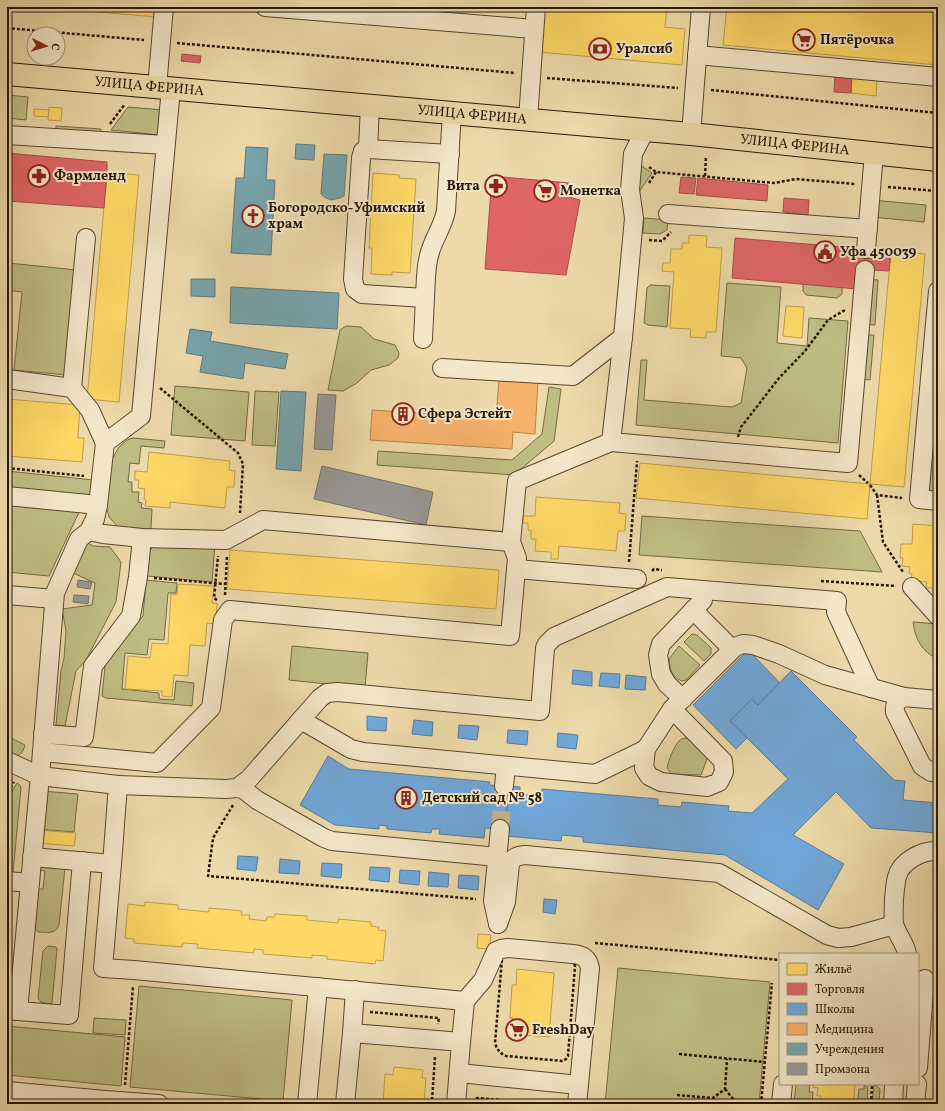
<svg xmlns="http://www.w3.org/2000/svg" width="945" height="1111" font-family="Vollkorn,serif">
<rect width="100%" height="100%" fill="#eddaaa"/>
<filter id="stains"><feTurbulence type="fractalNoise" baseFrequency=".005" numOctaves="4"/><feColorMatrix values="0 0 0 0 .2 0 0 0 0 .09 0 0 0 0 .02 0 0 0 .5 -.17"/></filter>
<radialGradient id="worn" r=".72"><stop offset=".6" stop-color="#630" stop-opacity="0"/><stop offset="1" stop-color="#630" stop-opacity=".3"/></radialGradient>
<g fill="#bfbd84" stroke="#736a46">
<path d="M7 95 28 97 26 120 7 118Z"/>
<path d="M128 107 163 110 160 135 111 130Z"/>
<path d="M56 126 101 129 100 137 56 134Z"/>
<path d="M636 162 652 173 639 192Z"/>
<path d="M872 200 926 205 924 222 871 217Z"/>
<path d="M644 218 668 220 667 230 660 234 643 233Z"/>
<path d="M8 263 77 270 67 375 14 370 22 292 7 290Z"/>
<path d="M869 279 878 280 875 325 865 324Z"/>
<path d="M727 283 781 287 777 343 807 346 809 318 848 321 838 443 636 425 641 360H647L644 400 732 407 741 403 747 368 741 358 721 356Z"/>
<path d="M803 284 842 287V294L837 298 806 295 803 291Z"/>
<path d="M650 285 670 286 667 327 648 325 644 323 647 288Z"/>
<path d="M346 326 361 327 374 339 395 345 399 353 398 358 389 365 371 370 357 383 343 391 328 390 340 330Z"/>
<path d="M865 335H874L870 380 861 379Z"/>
<path d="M938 378V494L928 493Z"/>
<path d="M175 386 249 392 245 441 171 435Z"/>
<path d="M549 387 561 389 554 441 514 475 377 465 378 451 512 460 542 434Z"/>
<path d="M255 391 279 392 275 446 252 445Z"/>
<path d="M133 438 165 441 164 448 141 446 139 464 130 463 128 482H132V492H139L138 502 142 503 141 508 152 509 151 529 118 527 109 517 106 506 111 461 119 447 127 440Z"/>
<path d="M7 471 93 480 91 500 7 491Z"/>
<path d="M7 500 81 508 49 576 7 572Z"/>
<path d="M642 516 860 531 882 572 639 555Z"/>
<path d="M84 541 93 546 110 547 121 562 116 602 86 660 76 671 65 726 56 725 61 671 64 658 66 631 62 609 92 605 95 583 71 572Z"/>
<path d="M157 541 215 543 212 582 147 576 149 552Z"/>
<path d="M146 580 177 583 176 593H168L164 640 149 639 147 655 125 653 122 689 159 693V699L174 700 176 681 194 683 192 706 106 698 102 696 106 657 143 616Z"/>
<path d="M913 622 938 624V659C922 652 915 639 913 622Z"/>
<path d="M692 634 697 635 711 648V654L704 661 684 642Z"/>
<path d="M292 646 368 653 365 688 289 680Z"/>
<path d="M679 646 700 665 686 680 681 681C670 674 671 671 669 659Z"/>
<path d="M7 736 25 745C22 757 17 756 7 756Z"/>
<path d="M685 738 689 739 708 756 701 775 672 774 667 768C668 762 674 746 679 741 681 739 682 739 685 738Z"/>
<path d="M17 783 20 785 21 788 13 873 7 876V828L11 793Z"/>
<path d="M42 791 78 794 74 832 38 829Z"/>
<path d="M44 865 65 868 59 925C55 935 47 932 38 932L35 928 36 889H43L45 871 39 870Z"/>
<path d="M48 946 56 947 57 949 52 1003 49 1004 41 1002 38 998 43 951Z"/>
<path d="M618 968 770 982 759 1104H605Z"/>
<path d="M139 986 292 1000 283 1101 130 1087Z"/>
<path d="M94 1018 126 1020 125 1035 93 1033Z"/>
<path d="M7 1026 125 1037 121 1086 7 1075Z"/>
<path d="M796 1084H810L809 1092H813L812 1104H794Z"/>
<path d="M874 1084 877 1086 880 1089 879 1104H872Z"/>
<path d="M864 1086 868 1087 867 1104H857L859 1089H864Z"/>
<path d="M478 1099 531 1104H477Z"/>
</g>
<g fill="#ffd966" stroke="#be9e4a">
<path d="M40 7H157L156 17Z"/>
<path d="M543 7H667L665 27 685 29 682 65 539 52Z"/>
<path d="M727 7H938V65L723 45Z"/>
<path d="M852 75 877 78 876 96 851 93Z"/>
<path d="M49 107 62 108 61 121 48 120Z"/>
<path d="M34 109 49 110 48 117 34 116Z"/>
<path d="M107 172 139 175 119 402 87 399Z"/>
<path d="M373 173 399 175V178L416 179 410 273 392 272V275L371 274 372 248H369Z"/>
<path d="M689 235 707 236 706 247 722 248 716 332H706V338L690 337 691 329 670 328 674 272 662 271 663 263H670L671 249H682V243H689Z"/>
<path d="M891 251 925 254 904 487 870 484Z"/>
<path d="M786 306 804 307 802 338 783 336Z"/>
<path d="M7 399 80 405 78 438H84L82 462 7 456Z"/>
<path d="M149 452 230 461 229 470 235 471 234 487H227L225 508 170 502V508L145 506 146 500 144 499 145 489 138 488 139 480H135V471L147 472Z"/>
<path d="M640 463 870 484 867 519 636 498Z"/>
<path d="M536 497 620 503 619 513 626 514 625 531H618L616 551 559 546 558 559H551V552L535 551 536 539H531V531L528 530V523H523V516H535Z"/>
<path d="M913 524 938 526V576L935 575 934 588H926L927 582 911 580 912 574 909 573 910 567 902 566 903 558H900L901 544H912Z"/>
<path d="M230 550 499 570 496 609 227 589Z"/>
<path d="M178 584 214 586 212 603H217L216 624 207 623 205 646 190 645 188 676 174 675 172 697 162 696V691L125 689 128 656 150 658 152 643 168 644 171 594 177 595Z"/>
<path d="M38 830 76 833 74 846 37 843Z"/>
<path d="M145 902 178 905V909L209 912V908L242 911 241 915H250L249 919 266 921 267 917H274L275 914 307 916V920L338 923V919L371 922V926L379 927 378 930 386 931 383 961 376 960 375 964 327 959V956L312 955V958L263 954V950L254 949V953L197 948 198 944 183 943 182 947 134 943V939L125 938 128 904 145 906Z"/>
<path d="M478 934 491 935 489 949 477 948Z"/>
<path d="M517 969 554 973 549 1037 511 1034 513 1018H510L512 985H516Z"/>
<path d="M394 1067 423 1070 422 1078H426L424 1104H383L385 1074 393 1075Z"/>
<path d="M814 1084H855L854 1099H850L849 1104H820L821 1096H817L818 1088 813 1087Z"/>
</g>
<g fill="#e06666" stroke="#a84e4a">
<path d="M182 54 201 56 200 63 181 61Z"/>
<path d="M835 74 852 75 851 93 834 92Z"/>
<path d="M7 153 107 162V172L104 208 7 201Z"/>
<path d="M492 176 569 183V197L580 200 566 275 485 269Z"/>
<path d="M681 177 696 178 694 194 679 193Z"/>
<path d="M698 178 768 185 767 201 696 195Z"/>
<path d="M784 198 809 200 808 215 783 212Z"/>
<path d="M735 238 891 251 889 271 859 269 857 289 732 278Z"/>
</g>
<g fill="#6fa8dc" stroke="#597c9c">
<path d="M748 650 780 683 758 705 752 699 730 721 747 738 736 749 693 705Z"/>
<path d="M573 670 592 672V686L572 684Z"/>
<path d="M791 671 857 737 854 740 894 780 905 781 903 800 938 803V833L871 828 836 792 793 835 844 864 818 910 725 855 583 842V837L562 835 561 841 505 836 509 786 520 787V794L541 796 542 789 658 799V805L681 807 682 802 729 806 728 811 752 813 788 779 730 721 752 699 758 705Z"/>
<path d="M601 673 620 674 619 688 599 686Z"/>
<path d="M626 675 646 677 645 690 625 689Z"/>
<path d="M367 716 387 718 386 731 367 730Z"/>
<path d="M414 720 433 722 432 736 412 734Z"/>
<path d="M459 725 479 726 477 740 458 738Z"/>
<path d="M508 730 528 731 527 745 507 743Z"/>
<path d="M558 733 578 735 576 749 557 747Z"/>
<path d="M328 756 349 769 490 782 489 785 509 786 505 830 485 828 484 838 439 834 440 829H432L431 833 387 829V826L379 825V829L335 825 300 805Z"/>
<path d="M238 856 258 857 256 871 237 869Z"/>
<path d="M280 859 300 861 299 874 279 873Z"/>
<path d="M322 863 342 864 341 878 321 876Z"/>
<path d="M370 867 390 868 389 882 369 880Z"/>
<path d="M400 870 420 871 419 885 399 883Z"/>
<path d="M429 872 449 874 448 887 428 886Z"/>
<path d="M459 875 479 876 478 890 458 888Z"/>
<path d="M544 899 557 900 555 914 543 912Z"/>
</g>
<path fill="#f6b26b" stroke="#b8834d" d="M499 379 538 381 535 434 513 432 512 449 370 440 372 410 496 418Z"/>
<g fill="#76a5af" stroke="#5e7a7d">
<path d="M296 144 315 145 314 160 295 159Z"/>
<path d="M246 147 268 148 266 180H275L271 255 231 253 236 178H244Z"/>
<path d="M324 154 347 155 344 196 340 198 331 200 324 197 321 194Z"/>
<path d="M191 279H215V297L191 296Z"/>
<path d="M231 287 339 293 337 329 230 323Z"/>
<path d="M190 329 212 332 210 341 288 354 285 369 245 363 243 379 200 372 203 356 186 353Z"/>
<path d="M281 391 306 392 301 471 276 469Z"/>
</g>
<g fill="#999" stroke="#77726d">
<path d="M318 394 336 395 332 450 314 449Z"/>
<path d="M322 466 433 492 426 525 314 499Z"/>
<path d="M78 580 92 582 90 589 77 587Z"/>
<path d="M74 595 89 596 88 604 73 602Z"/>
</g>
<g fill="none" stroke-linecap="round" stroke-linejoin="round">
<path stroke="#c5b389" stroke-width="18" stroke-dasharray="18 9" stroke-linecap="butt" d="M500 829 504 786"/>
<g stroke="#584730" stroke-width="20">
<g id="minor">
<path d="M265 7 534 29"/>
<path d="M697 55 938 77"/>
<path d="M157 87 164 7"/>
<path d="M370 105 368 149 363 151 361 158 353 279 355 289 362 294 425 298C426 283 425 267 430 252 434 238 443 226 446 211L452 112"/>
<path d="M528 119 536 7"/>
<path d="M691 134 701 7"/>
<path d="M7 135 165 145"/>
<path d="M368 149 450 154"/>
<path d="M668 214 868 229"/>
<path d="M866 249 874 153"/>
<path d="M938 291 919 499 938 501"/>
<path d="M423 339 425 298"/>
<path d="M442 368 573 376 623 337"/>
<path d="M7 379 72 388 86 238"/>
<path d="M72 388 90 410 105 443"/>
<path d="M611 442 848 463 865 270"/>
<path d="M7 496 98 505 105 443 141 416 171 88"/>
<path d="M89 531 103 534 142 538 226 540 263 520 511 542"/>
<path d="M516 569 637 579"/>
<path d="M912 587 938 616"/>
<path d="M7 595 54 599"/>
<path d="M693 610 732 649"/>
<path d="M904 697C897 702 894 703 895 712L922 766 931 772H938"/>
<path d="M683 699 667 684 661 674 658 655 661 644 703 600"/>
<path d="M672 709 723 761 724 772 719 782 707 787 661 782 649 776 644 768 646 749 672 709 735 647 743 644 753 645 779 654 825 675 904 697 938 700"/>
<path d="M301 720 351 749 363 752 595 774 646 749"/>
<path d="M43 734 84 737 93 666 131 616 138 577 142 538"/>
<path d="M42 752 157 763 211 708 223 620 230 610 510 636 517 558 511 542 517 481 611 442 623 337 634 218 630 190 633 154 645 130"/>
<path d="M7 761 40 776 118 785 112 864"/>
<path d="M118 785 226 789 237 788 249 779 320 698 327 693 338 692 540 711 545 648 547 644 554 637 667 587 837 601 836 612 871 688"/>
<path d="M504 786 506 766"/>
<path d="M237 788 243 789 257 800 324 838 332 841 497 857"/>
<path d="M32 857 112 864 103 968 134 970 465 1001 461 1042 352 1033 345 1104"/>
<path d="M7 881 30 883"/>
<path d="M498 924 506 902 510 864C513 857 517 856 525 855L719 873 827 935 838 938 851 937 894 925"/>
<path d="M498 924 493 901 500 829"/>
<path d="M907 954C905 942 896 934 894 923 893 915 894 907 894 898 895 892 895 884 897 877 901 861 922 850 938 851"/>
<path d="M465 1001 483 980 496 951 501 949 508 948 573 954C583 955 588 958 590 968L579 1085"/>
<path d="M7 1010 18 1011 40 776 55 593 79 539 89 531 95 519 98 505"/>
<path d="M18 1011 69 1015 82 861"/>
<path d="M352 1033 355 990"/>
<path d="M918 1068 925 979"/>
<path d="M459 1073 579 1085 577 1104"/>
<path d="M7 1091 105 1100 104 1104"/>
<path d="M105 1100 159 1104"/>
<path d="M307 1104 318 987"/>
<path d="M456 1104 461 1042"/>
<path d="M781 1104 783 1084"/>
<path d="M893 1104 894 1084"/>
<path d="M915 1104 917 1084"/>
</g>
</g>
<g stroke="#271607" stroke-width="24">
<g id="major">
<path id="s1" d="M7 74 691 134 938 160"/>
</g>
</g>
<g stroke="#271607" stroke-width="2.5" stroke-dasharray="3 2" stroke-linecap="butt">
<path d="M7 28 144 40"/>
<path d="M177 43 515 73"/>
<path d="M547 78 678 88"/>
<path d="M711 90 938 113"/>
<path d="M110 124 125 104"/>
<path d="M649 167 656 172 774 183 796 179 855 184"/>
<path d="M705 176 706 156"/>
<path d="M649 183 656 172"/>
<path d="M888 187 938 191"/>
<path d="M649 240 662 241 671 232"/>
<path d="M160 388 238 453 243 464 240 513"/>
<path d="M738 437 741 427 752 413 779 378 805 351 828 320 845 310"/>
<path d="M7 468 84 476"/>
<path d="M859 475 868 483"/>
<path d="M870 485 877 495 902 498"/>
<path d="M877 495 883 542 903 572"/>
<path d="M629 562 637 461"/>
<path d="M652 571 654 569 662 570"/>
<path d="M154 578 225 584"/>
<path d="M821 581 896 586"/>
<path d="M225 595 227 556"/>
<path d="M217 600 214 598 218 556"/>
<path d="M7 802 8 792 14 782"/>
<path d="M233 805 213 838 208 876 476 899"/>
<path d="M595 943 780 960"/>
<path d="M507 953 569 959C573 960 574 962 575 966L568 1056 566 1059 563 1061 506 1056C499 1053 497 1049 495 1043L502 959 504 954Z"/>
<path d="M370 1012 439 1018 438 1024"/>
<path d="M679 1054 765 1062"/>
<path d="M125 1085 133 986"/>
<path d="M725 1089 734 1100"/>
<path d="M933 1094 938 1097"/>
<path d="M677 1095 713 1098 725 1089 727 1059"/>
<path d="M713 1098 718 1104"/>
<path d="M432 1100 435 1057"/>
<path d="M476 1104 477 1098 548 1104"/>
<path d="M729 1104 734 1100 761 1102"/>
<path d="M761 1104 772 983"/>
<path d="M871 1104 872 1084"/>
</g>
<use href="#minor" stroke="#f3e7c8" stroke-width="18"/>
<use href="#major" stroke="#eddaaa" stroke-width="22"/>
</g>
<defs>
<g id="supermarket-ring" transform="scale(1.15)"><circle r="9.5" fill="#f3e7c8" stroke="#8f2418" stroke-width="1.5"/><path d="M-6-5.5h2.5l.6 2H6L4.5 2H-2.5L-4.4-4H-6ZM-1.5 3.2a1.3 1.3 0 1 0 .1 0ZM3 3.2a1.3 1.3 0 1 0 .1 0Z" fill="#8f2418"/></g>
<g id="bank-ring" transform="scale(1.15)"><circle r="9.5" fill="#f3e7c8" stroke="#8f2418" stroke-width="1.5"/><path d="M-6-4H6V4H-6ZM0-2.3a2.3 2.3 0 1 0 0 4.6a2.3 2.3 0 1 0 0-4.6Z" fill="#8f2418"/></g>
<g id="pharmacy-ring" transform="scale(1.15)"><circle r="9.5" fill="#f3e7c8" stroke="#8f2418" stroke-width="1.5"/><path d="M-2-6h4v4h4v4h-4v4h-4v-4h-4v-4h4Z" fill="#8f2418"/></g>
<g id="church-ring" transform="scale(1.15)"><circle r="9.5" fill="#f3e7c8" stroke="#8f2418" stroke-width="1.5"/><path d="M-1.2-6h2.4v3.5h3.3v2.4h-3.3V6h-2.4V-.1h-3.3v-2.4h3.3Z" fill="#8f2418"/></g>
<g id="civic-ring" transform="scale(1.15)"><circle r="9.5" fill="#f3e7c8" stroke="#8f2418" stroke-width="1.5"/><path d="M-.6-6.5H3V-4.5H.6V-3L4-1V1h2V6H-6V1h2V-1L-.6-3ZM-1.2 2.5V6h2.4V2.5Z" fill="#8f2418"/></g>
<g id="building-ring" transform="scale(1.15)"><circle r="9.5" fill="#f3e7c8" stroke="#8f2418" stroke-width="1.5"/><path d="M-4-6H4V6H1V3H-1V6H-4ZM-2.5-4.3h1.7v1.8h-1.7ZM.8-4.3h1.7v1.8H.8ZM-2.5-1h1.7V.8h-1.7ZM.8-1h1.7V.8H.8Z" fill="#8f2418"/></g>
</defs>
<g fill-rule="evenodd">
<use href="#supermarket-ring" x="804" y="40"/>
<use href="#bank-ring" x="600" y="49"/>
<use href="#pharmacy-ring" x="39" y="176"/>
<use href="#pharmacy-ring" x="496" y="186"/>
<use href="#supermarket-ring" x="545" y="191"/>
<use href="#church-ring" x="253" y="216"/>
<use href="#civic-ring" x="825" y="252"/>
<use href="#building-ring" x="403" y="414"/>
<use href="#building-ring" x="406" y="798"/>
<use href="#supermarket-ring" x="517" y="1030"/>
</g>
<g text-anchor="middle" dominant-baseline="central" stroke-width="4" stroke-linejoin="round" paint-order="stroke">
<g font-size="14" font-weight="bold" fill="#271607" stroke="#f3e7c8" text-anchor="start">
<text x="820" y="40">Пятёрочка</text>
<text x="616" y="49">Уралсиб</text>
<text x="54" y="176">Фармленд</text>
<text x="480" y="186" text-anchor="end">Вита</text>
<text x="560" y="191">Монетка</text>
<text x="268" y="208">Богородско-Уфимский<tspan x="268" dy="16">храм</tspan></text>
<text x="840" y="252">Уфа 450039</text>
<text x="418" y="414">Сфера Эстейт</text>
<text x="422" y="798">Детский сад № 58</text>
<text x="532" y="1030">FreshDay</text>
</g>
<g font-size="14" fill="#271607" stroke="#f3e7c8">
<text stroke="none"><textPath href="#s1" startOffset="143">УЛИЦА ФЕРИНА</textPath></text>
<text stroke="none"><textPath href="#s1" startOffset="467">УЛИЦА ФЕРИНА</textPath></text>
<text stroke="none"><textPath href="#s1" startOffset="791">УЛИЦА ФЕРИНА</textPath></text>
</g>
</g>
<rect width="945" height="1111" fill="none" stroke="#eddaaa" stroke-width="24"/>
<rect x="8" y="8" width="929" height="1095" fill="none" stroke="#271607" stroke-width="2"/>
<rect x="12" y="12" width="921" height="1087" fill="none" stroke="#271607"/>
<rect x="779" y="953" width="140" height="132" fill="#f3e7c8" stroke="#a1937b"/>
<rect x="787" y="963" width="20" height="12" fill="#ffd966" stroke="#a1937b"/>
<text x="815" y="973" font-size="12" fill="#271607">Жильё</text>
<rect x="787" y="983" width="20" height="12" fill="#e06666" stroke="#a1937b"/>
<text x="815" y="993" font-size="12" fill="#271607">Торговля</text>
<rect x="787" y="1003" width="20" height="12" fill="#6fa8dc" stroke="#a1937b"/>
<text x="815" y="1013" font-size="12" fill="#271607">Школы</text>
<rect x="787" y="1023" width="20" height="12" fill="#f6b26b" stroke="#a1937b"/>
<text x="815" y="1033" font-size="12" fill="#271607">Медицина</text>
<rect x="787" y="1043" width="20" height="12" fill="#76a5af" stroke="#a1937b"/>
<text x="815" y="1053" font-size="12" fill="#271607">Учреждения</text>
<rect x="787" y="1063" width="20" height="12" fill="#999999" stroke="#a1937b"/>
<text x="815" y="1073" font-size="12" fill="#271607">Промзона</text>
<g transform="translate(46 46) rotate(95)"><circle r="19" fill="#f3e7c8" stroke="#a1937b"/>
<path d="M0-3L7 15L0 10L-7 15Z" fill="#8f2418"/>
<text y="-6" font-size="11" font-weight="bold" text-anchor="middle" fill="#271607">С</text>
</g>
<rect width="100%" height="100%" filter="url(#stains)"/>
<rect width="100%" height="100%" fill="url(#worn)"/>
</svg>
